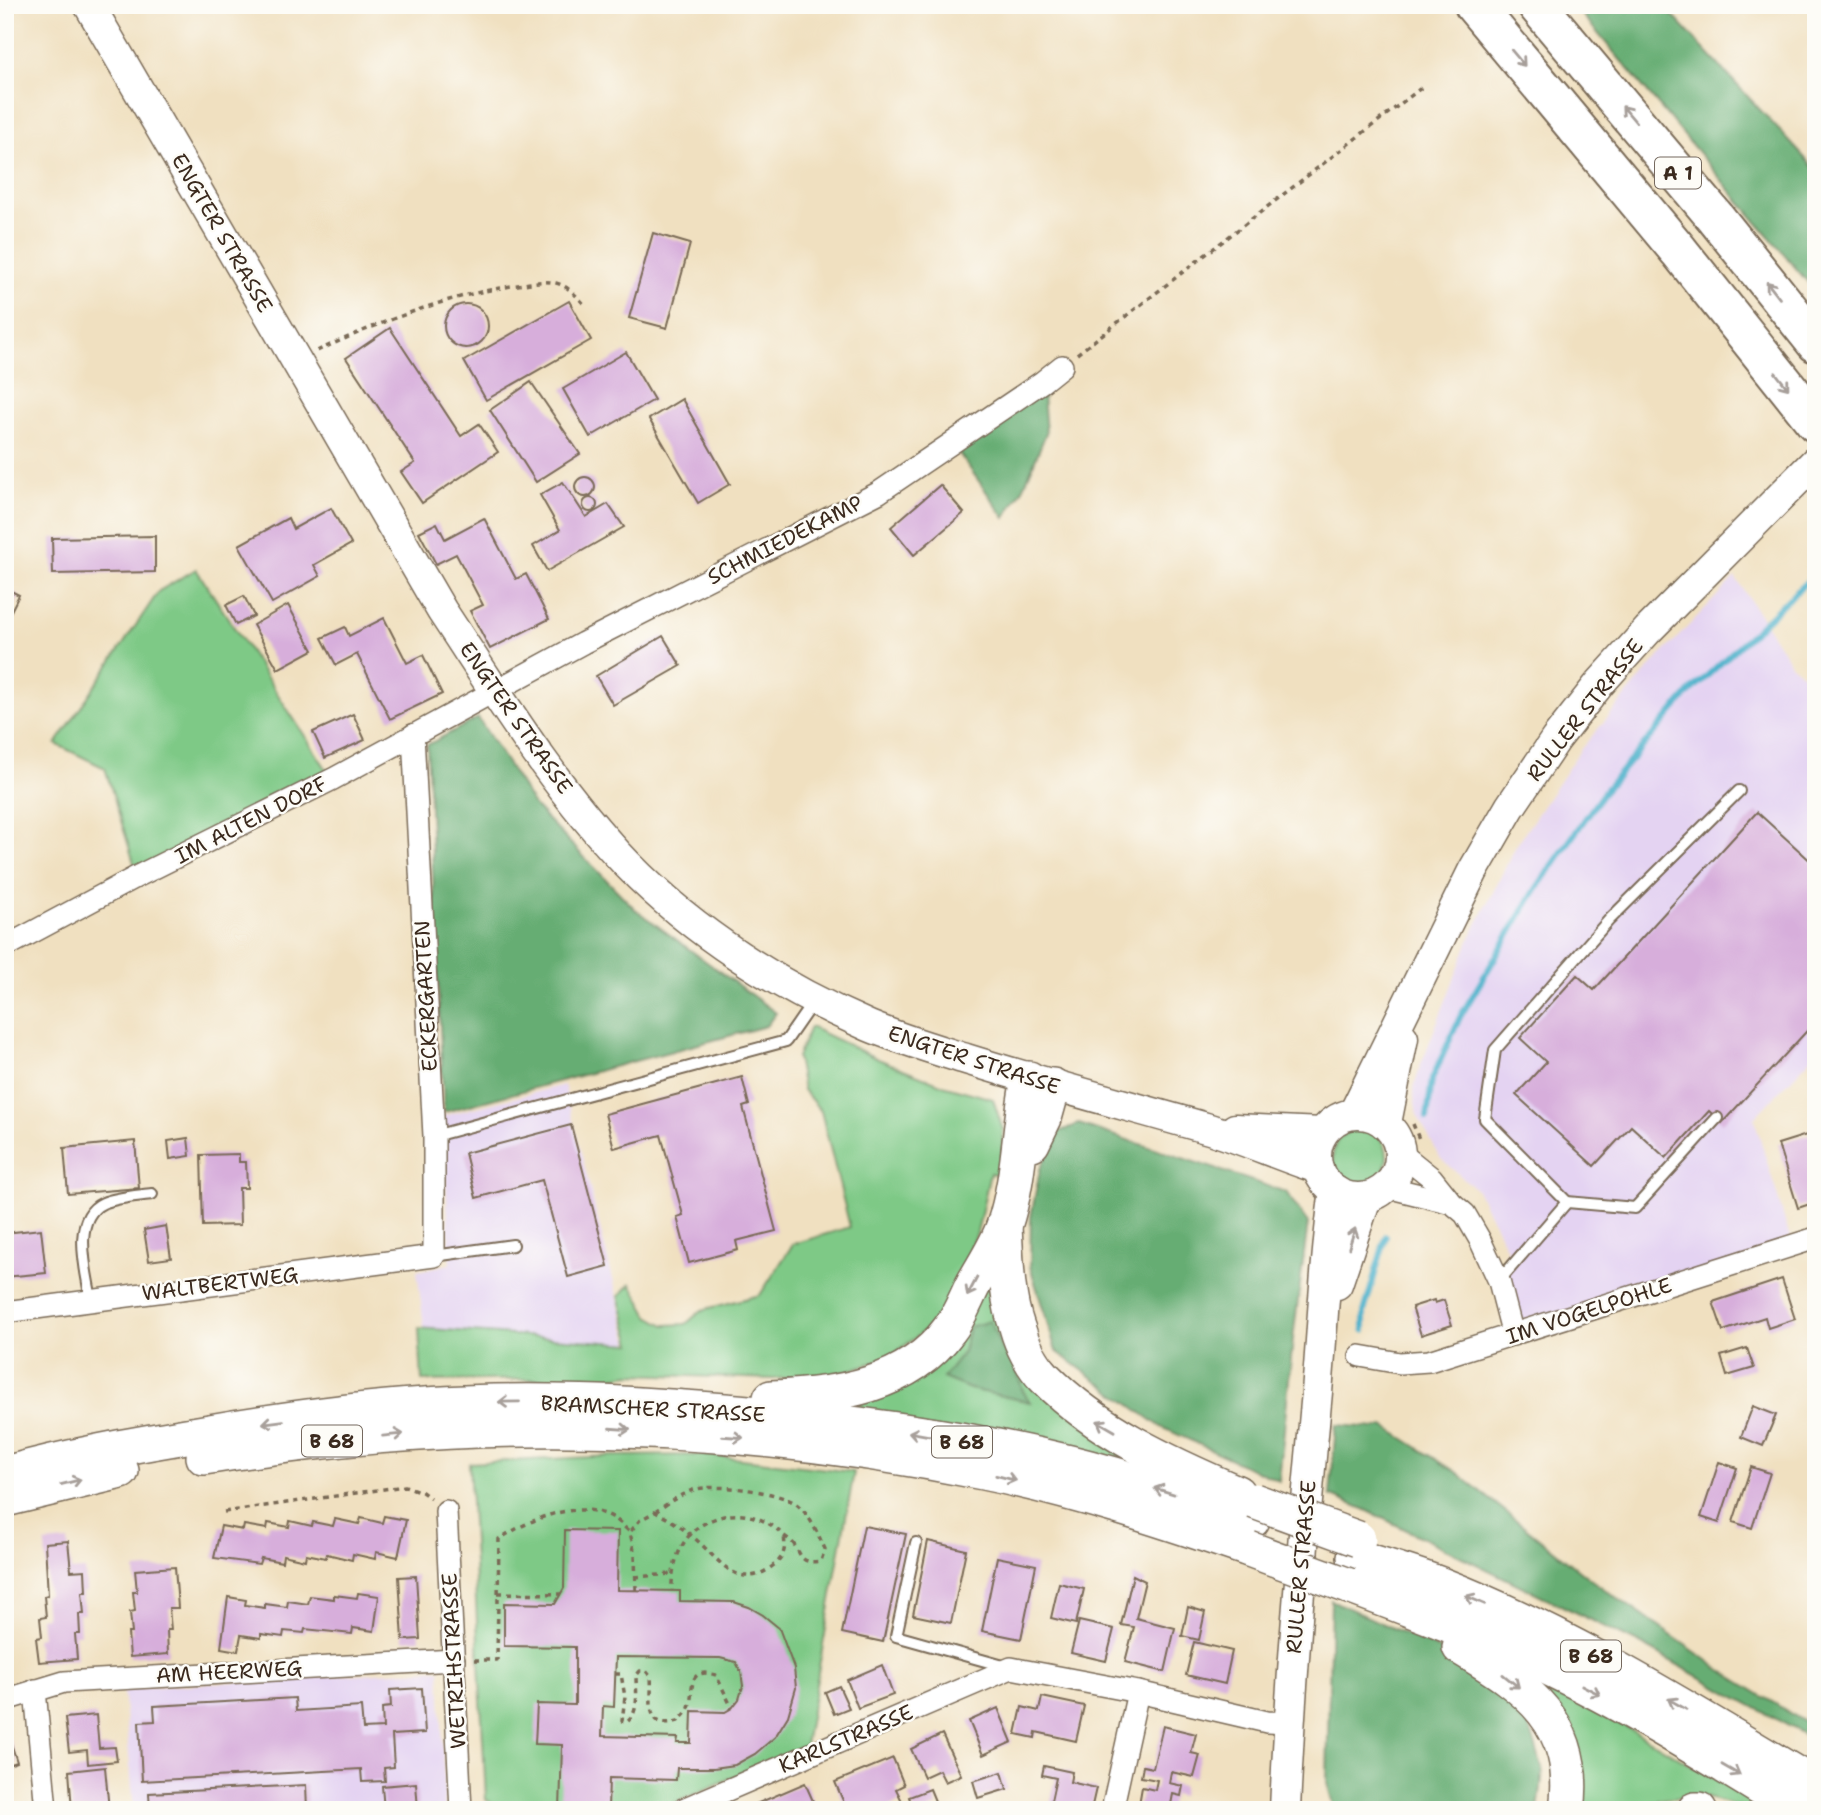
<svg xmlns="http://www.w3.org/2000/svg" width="1821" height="1815" font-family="'Shantell Sans',sans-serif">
<rect width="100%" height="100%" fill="#fdfcf7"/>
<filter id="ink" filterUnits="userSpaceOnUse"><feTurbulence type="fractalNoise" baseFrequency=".0143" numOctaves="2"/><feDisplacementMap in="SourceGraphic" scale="14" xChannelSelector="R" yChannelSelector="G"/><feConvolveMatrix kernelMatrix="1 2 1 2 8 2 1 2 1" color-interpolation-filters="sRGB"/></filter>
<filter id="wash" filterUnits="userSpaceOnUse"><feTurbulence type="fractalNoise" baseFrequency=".00686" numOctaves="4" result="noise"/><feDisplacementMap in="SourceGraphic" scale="28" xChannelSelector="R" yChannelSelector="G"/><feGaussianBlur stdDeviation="1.57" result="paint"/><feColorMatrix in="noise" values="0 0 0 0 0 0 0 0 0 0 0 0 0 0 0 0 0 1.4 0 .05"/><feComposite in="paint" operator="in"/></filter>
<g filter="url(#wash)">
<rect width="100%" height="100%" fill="#f0e0c0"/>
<g fill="#e4d3f2">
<path d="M1735 577 1791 664 1816 688V1053L1754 1118 1792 1245 1513 1335 1499 1281 1507 1249 1477 1190 1441 1159 1417 1115 1413 1091 1420 1067 1468 943 1516 846 1581 749 1660 656Z"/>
<path d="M564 1085 631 1351 425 1335 417 1271 450 1264 443 1116Z"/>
<path d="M440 1669 445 1810H134L123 1689Z"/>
</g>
<g fill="#7ec986" stroke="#5c7a52" stroke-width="2">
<path d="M196 569 333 779 138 876 105 768 56 744 159 591Z"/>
<path d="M810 1027 878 1059 946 1086 993 1099 1003 1130 1001 1175 990 1173 977 1233 956 1285 933 1324 890 1357 838 1374 773 1379 631 1374 605 1378 422 1381 419 1328 632 1344 619 1296 631 1284 649 1316 665 1325 686 1324 702 1310 760 1295 793 1244 850 1227 821 1111 803 1090 797 1057Z"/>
<circle cx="1360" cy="1156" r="27"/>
<path d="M997 1259 1034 1379 1218 1499 800 1407 872 1395Z"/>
<path d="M706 1455 854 1472 805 1745 659 1810H510L486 1800 469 1463 612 1456Z"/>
<path d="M1547 1687 1632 1730 1769 1810H1752L1700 1796 1662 1799 1633 1810H1573L1542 1689Z"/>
</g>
<g fill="#66ad73" stroke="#506c48" stroke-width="2">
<path d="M1574 5H1663L1816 170V292Z"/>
<path d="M1042 382 1046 433 1024 487 1005 518 951 442Z"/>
<path d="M478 718 535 807 636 910 776 1013 766 1026 444 1112 427 745Z"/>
<path d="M1079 1124 1286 1192 1308 1223 1293 1339 1279 1481 1161 1427 1056 1351 1030 1266 1031 1217 1040 1169 1058 1132Z"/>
<path d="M990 1321 1001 1348 1015 1366 1023 1391 1030 1402 970 1389 943 1378 963 1352 969 1327Z"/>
<path d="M1336 1425 1376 1428 1384 1426 1456 1472 1590 1579 1730 1676 1816 1729V1741L1640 1644 1366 1510 1330 1495Z"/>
<path d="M1331 1600 1453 1656 1503 1692 1529 1724 1543 1771 1538 1810H1334L1327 1782Z"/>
</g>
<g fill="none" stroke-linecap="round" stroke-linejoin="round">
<g stroke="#4ab0ca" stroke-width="6">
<path d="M1427 1118 1432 1079 1460 1017 1536 889 1606 789 1688 694 1816 573"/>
<path d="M1364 1330V1312L1386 1236"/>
</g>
</g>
<g id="blocks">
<g fill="#d7aedb" fill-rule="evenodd">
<path d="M653 233 690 244 667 328 629 318Z"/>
<path d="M569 301 591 340 486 400 464 361Z"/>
<circle cx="466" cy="326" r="22"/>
<path d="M390 328 461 436 479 424 498 452 422 503 401 472 415 463 346 358Z"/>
<path d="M626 352 654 400 590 437 563 389Z"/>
<path d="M531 382 580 454 536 482 490 410Z"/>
<path d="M682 399 730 484 698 503 649 419Z"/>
<circle cx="585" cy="487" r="10"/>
<path d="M563 482 586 517 608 504 624 527 547 571 533 546 560 530 540 495Z"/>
<path d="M940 485 964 513 914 555 891 527Z"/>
<circle cx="590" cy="505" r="7"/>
<path d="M331 508 351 544 314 565 320 576 272 603 239 545 288 518 293 529Z"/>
<path d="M484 518 516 579 526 574 549 619 490 649 470 611 483 605 456 554 436 564 419 532 437 523 445 539Z"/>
<path d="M155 536V572L53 574 52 538Z"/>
<path d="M5 588 19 595 5 623Z"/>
<path d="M244 596 254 616 236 625 226 605Z"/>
<path d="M288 605 313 650 278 669 253 625Z"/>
<path d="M384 618 407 663 423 655 442 694 390 719 357 654 336 665 322 638 345 627 349 636Z"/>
<path d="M663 636 681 666 613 705 596 676Z"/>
<path d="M353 714 365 740 325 758 313 732Z"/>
<path d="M1757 812 1816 866V1021L1722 1123 1709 1111 1666 1158 1631 1126 1594 1166 1516 1095 1546 1062 1520 1038 1577 975 1594 990Z"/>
<path d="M742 1077 749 1105 743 1107 776 1231 736 1241 738 1250 689 1263 677 1217 683 1215 661 1135 614 1148 605 1114Z"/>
<path d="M571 1125 608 1266 568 1277 542 1180 476 1198 465 1153Z"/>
<path d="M1816 1132V1202L1798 1208 1778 1144Z"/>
<path d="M188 1138 190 1156 170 1159 168 1141Z"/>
<path d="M135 1141 139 1188 68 1194 64 1148Z"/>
<path d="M239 1154V1162H246L247 1188H239L240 1225 203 1226 201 1155Z"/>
<path d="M166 1226 171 1258 149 1261 144 1230Z"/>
<path d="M41 1229 46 1273 5 1277V1233Z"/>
<path d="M1782 1279 1795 1319 1768 1328 1765 1317 1723 1331 1713 1302Z"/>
<path d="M1434 1300 1435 1303 1444 1300 1452 1325 1421 1335 1412 1307Z"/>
<path d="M1747 1348 1754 1368 1727 1376 1721 1356Z"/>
<path d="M1753 1406 1776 1415 1763 1446 1741 1437Z"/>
<path d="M1719 1462 1737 1468 1719 1523 1701 1517Z"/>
<path d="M1751 1467 1770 1473 1752 1528 1733 1522Z"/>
<path d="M384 1516 406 1520 398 1557 376 1552 375 1559 353 1554 352 1560 327 1554 326 1558 306 1554 305 1560 283 1555 282 1562 261 1558 259 1564 214 1558 221 1526 243 1530 244 1525 267 1529 268 1523 289 1527 290 1521 312 1526 313 1522 333 1526 335 1519 359 1524 361 1518 382 1523Z"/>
<path d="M864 1526 906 1534 883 1642 842 1633Z"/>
<path d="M565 1530 618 1531 617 1590 680 1591V1601L734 1602 749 1607 763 1615 779 1628 794 1668 796 1688 788 1716 775 1737 755 1754 735 1765 714 1768H677L676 1780 609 1778 608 1810H560L562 1745 535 1744 537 1704 575 1705V1647L504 1646V1603L555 1604 564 1588ZM616 1657 720 1658 736 1662 741 1672 743 1686 739 1699 732 1708 725 1712 692 1711 691 1743H677L678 1738 602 1736 603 1706 614 1707Z"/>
<path d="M68 1541 71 1571 85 1570 86 1592H82L84 1614H79L80 1634H75L77 1659 39 1662 36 1638 42 1637 40 1618 46 1617 44 1596 48 1595 45 1543Z"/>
<path d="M928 1541 966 1550 951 1623 913 1615Z"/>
<path d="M997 1557 1036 1565 1021 1639 982 1631Z"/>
<path d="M175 1567 178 1608H169L171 1630H167L168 1654 130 1657 128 1633H132L130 1612 135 1611 133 1592H137L135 1570Z"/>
<path d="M1133 1575 1145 1581 1136 1618 1175 1628 1165 1672 1125 1662 1134 1627 1121 1625Z"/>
<path d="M416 1576 420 1639 403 1640 399 1577Z"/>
<path d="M1059 1583 1084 1589 1076 1624 1051 1618Z"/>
<path d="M358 1593 379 1596 374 1631 353 1628 352 1634 305 1629 304 1633 284 1631 283 1637 261 1634V1638L241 1635 238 1651 221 1648 228 1597 246 1600 245 1605 265 1608V1604L287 1607 288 1601 308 1604 310 1596 334 1599V1595L357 1598Z"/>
<path d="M1188 1607 1205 1612 1199 1640 1182 1636Z"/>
<path d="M1079 1621 1114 1629 1106 1661 1071 1653Z"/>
<path d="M1194 1642 1232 1651 1225 1684 1186 1675Z"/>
<path d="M882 1665 893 1695 858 1708 847 1680Z"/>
<path d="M839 1686 849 1708 834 1714 825 1692Z"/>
<path d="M422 1688 425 1733 392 1735 394 1767 384 1768 385 1781 362 1782 361 1769 142 1781 139 1722 155 1721 154 1706 295 1698 296 1711 361 1707 363 1729 383 1728 382 1708 391 1707 390 1690Z"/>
<path d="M1042 1697 1084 1706 1076 1741 1036 1732 1035 1738 1016 1734 1022 1707 1039 1711Z"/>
<path d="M998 1708 1012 1742 983 1755 969 1721Z"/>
<path d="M96 1715 99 1748 115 1747 117 1761 88 1764 87 1750 69 1752 65 1718Z"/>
<path d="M1163 1726 1196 1734 1191 1753 1200 1755 1194 1777 1171 1772 1169 1783 1183 1786 1181 1796 1173 1794 1170 1810H1138L1142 1787 1155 1790 1157 1780 1141 1777 1143 1766 1153 1768Z"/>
<path d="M942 1734 961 1775 945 1782 939 1770 924 1777 911 1749Z"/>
<path d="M10 1740 17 1762 5 1766V1742Z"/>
<path d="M893 1758 904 1785 896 1789 902 1801 882 1810H847L835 1782Z"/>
<path d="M1044 1766 1072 1772 1070 1782 1096 1788 1091 1810H1049L1056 1778 1042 1775Z"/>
<path d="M105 1767 109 1810H72L69 1771Z"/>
<path d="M1002 1772 1007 1789 978 1798 973 1781Z"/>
<path d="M416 1783 418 1810H384L382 1786Z"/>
<path d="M805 1783 817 1810H759L756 1804Z"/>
<path d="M306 1785 307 1810H150L149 1793Z"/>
<path d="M930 1789 937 1806 928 1810H914L909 1797Z"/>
</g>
</g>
</g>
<g filter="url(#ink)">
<use href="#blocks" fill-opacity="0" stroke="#7a6a57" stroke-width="2"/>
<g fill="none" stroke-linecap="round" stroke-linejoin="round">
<g stroke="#7a6a57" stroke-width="14">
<g id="service">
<path d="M434 1136 786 1041 813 1002"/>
<path d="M1567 1202 1635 1208 1717 1118"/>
<path d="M434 1256 513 1245"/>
<path d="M1499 1281 1567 1202 1485 1119 1495 1050 1609 920 1739 791"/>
<path d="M91 1300C87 1273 70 1218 103 1203 117 1197 137 1196 152 1194"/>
<path d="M916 1543 896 1636 1007 1667"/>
</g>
</g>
<g stroke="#7a6a57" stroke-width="24">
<g id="minor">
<path d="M5 947 138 876 333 779 583 643 878 493 1042 382 1062 366"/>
<path d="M1401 1153 1432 1178 1452 1203 1465 1214 1480 1240 1499 1281 1513 1335"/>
<path d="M1387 1187 1452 1203"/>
<path d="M5 1312 434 1256V1136L413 735"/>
<path d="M1360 1356 1400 1363 1429 1361 1816 1238"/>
<path d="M446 1511 461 1810"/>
<path d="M35 1690 46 1810"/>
<path d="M5 1700 64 1682 454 1660"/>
<path d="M681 1810 1011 1668 1138 1692 1267 1722 1289 1723"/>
<path d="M1112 1810 1138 1692"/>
</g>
</g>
<g stroke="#7a6a57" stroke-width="33">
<g id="secondary">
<path d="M89 5 442 611C499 697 555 789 627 864 694 933 781 988 869 1026 900 1039 934 1049 966 1059 1046 1084 1126 1105 1206 1128 1244 1139 1280 1156 1318 1168"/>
<path d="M1354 1113 1473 871 1510 807 1556 739 1600 683 1648 630 1816 461"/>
<circle cx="1358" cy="1156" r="42"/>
<path d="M1386 1123 1403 1038"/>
<path d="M1235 1129 1322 1133"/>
<path d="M1337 1284 1366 1198"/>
<path d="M1285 1810C1291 1670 1304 1531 1317 1392 1323 1325 1325 1257 1335 1191"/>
</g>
</g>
<g stroke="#7a6a57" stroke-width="38">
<g id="trunk">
<path d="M1032 1143 1044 1118 1053 1086"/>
<path d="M1004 1227C1006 1259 1006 1296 1017 1327 1022 1345 1032 1365 1045 1378 1097 1431 1170 1464 1237 1493"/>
<path d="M771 1398C836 1396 908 1386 949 1330 960 1316 966 1298 974 1283 984 1265 997 1246 1004 1226 1020 1179 1019 1127 1029 1079"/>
<path d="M204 1457C463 1415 726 1420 983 1472 1073 1490 1161 1519 1249 1549"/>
<path d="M5 1474C69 1456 133 1445 198 1434 273 1421 349 1410 425 1405 530 1398 633 1403 737 1412 848 1422 961 1436 1070 1463 1131 1478 1192 1499 1252 1520"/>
<path d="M5 1499 121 1471"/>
<path d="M1355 1557C1384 1566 1413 1574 1441 1585 1573 1636 1694 1714 1816 1786"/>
<path d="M1349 1586C1416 1611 1482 1636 1547 1667 1633 1708 1715 1760 1797 1810"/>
<path d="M1460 1647C1528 1688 1579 1723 1567 1810"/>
<path d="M1695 1810H1699"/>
</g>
</g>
<g stroke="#7a6a57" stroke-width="42">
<g id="motorway">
<path d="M1474 5 1679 251 1816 423"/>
<path d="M1537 5 1715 217 1816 343"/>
</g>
</g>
<g stroke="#7a6a57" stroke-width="3.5" stroke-dasharray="5 5" stroke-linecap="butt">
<path d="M317 351C381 322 448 295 518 285 531 283 543 280 556 283 569 286 577 297 586 306"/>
<path d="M1077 354 1421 88"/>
<path d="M1413 1124 1419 1139"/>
<path d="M224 1512 405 1486 422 1492 430 1498"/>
<path d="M655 1512C667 1504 679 1495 693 1490 715 1483 776 1491 795 1503 810 1514 817 1533 825 1549L821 1561C800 1564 803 1557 793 1543 790 1539 784 1537 781 1533 757 1510 724 1509 697 1528 679 1542 671 1568 672 1591"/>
<path d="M635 1577 671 1574"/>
<path d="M636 1590 635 1555 630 1532 640 1520 655 1512C671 1519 687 1531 700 1543 722 1564 741 1592 774 1565 784 1558 786 1548 784 1536"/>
<path d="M498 1593 561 1594"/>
<path d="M474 1660H497L499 1539C531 1519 577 1498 614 1518 619 1521 625 1528 630 1532"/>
<path d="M615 1674H621L625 1697 622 1721 627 1722C640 1712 636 1690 636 1676L640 1671H646L651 1677C653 1698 642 1731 678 1721 682 1717 687 1713 689 1707 695 1691 685 1666 716 1675L732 1708"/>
</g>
<use href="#service" stroke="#fff" stroke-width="10"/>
<use href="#minor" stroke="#fff" stroke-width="21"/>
<use href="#secondary" stroke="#fff" stroke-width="30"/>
<use href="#trunk" stroke="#fff" stroke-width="35"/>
<use href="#motorway" stroke="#fff" stroke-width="38"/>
<g stroke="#7a6a57" stroke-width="38" stroke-linecap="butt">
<g id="trunk-bridge">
<path d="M1254 1501 1358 1539"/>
<path d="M1249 1549 1349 1586"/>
</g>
</g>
<use href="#trunk-bridge" stroke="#fff" stroke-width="35"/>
</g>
<defs><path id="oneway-shaft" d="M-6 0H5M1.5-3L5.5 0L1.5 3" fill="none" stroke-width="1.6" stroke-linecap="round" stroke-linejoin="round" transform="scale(1.75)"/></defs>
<g stroke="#a79f9a">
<use href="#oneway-shaft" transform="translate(1518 58) rotate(50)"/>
<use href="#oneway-shaft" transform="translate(1629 114) rotate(-130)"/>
<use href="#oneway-shaft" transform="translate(1773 290) rotate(-128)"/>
<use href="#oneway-shaft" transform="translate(1782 381) rotate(52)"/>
<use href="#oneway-shaft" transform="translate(1352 1238) rotate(-72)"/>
<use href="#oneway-shaft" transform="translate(972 1287) rotate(118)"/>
<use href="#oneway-shaft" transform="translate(509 1402) rotate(179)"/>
<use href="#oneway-shaft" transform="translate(273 1422) rotate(173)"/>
<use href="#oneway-shaft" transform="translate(1106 1426) rotate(-150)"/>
<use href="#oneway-shaft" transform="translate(620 1429) rotate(4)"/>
<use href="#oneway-shaft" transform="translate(919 1434) rotate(-170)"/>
<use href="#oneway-shaft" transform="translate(393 1435) rotate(-6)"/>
<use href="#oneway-shaft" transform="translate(733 1437) rotate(4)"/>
<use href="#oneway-shaft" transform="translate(1006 1478) rotate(14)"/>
<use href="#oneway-shaft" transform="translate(71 1482) rotate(-14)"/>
<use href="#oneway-shaft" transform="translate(1164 1491) rotate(-163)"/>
<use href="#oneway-shaft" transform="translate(1475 1600) rotate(-156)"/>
<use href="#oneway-shaft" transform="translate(1511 1681) rotate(39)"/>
<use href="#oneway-shaft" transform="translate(1591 1690) rotate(28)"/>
<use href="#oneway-shaft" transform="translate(1677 1704) rotate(-150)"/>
<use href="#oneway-shaft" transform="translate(1731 1770) rotate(30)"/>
</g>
</g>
<g text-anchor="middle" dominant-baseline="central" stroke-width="5" stroke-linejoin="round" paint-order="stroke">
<g fill="#fdfcf7" stroke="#75695f" stroke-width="2">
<rect x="1655" y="157.5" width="46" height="31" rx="5"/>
<rect x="302" y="1425.5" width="60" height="31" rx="5"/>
<rect x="932" y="1426.5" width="60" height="31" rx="5"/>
<rect x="1561" y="1640.5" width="60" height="31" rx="5"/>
</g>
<g font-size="19" font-weight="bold" fill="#3b2a1e">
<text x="1678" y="173">A 1</text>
<text x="332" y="1441">B 68</text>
<text x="962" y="1442">B 68</text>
<text x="1591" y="1656">B 68</text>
</g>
<g font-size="21" fill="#3b2a1e" stroke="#fdfcf7">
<text transform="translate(222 233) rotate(60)">ENGTER STRASSE</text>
<text transform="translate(785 540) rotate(-27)">SCHMIEDEKAMP</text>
<text transform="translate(1585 710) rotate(-52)">RULLER STRASSE</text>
<text transform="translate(516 718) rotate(55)">ENGTER STRASSE</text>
<text transform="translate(251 820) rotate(-27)">IM ALTEN DORF</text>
<text transform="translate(426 996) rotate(-93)">ECKERGARTEN</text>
<text transform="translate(974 1060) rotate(18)">ENGTER STRASSE</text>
<text transform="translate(220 1284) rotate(-7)">WALTBERTWEG</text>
<text transform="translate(1589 1311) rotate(-18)">IM VOGELPOHLE</text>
<text transform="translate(653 1409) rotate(3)">BRAMSCHER STRASSE</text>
<text transform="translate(1301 1567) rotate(-85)">RULLER STRASSE</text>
<text transform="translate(454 1661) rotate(-93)">WETRIHSTRASSE</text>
<text transform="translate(229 1672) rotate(-3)">AM HEERWEG</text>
<text transform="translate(846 1739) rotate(-23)">KARLSTRASSE</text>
</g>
</g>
<rect width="1821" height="1815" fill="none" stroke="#fdfcf7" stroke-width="28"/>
</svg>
